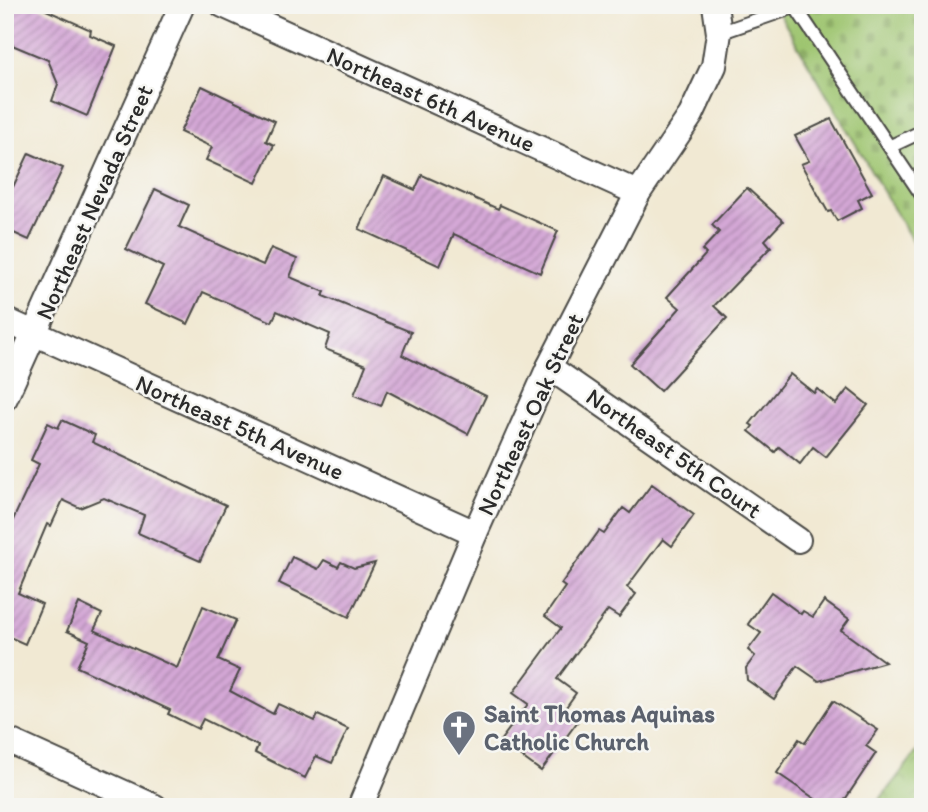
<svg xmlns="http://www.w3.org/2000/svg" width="928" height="812" font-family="Itim,sans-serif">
<defs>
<pattern id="cemetery-stones" width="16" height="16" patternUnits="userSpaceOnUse" patternTransform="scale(1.75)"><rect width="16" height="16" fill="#9ec570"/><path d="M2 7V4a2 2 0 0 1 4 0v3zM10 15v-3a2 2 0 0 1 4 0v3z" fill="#88a961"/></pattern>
<pattern id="park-crowns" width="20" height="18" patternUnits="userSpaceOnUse" patternTransform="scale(1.75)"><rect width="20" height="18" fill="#9ec570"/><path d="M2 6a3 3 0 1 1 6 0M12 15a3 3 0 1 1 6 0" fill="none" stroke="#88a961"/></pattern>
<pattern id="building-hatch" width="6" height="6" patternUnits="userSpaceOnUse" patternTransform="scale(1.75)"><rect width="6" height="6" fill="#d4a7d6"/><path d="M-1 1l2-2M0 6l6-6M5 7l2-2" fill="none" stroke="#ac88ae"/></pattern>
</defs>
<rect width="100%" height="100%" fill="#f6f6f2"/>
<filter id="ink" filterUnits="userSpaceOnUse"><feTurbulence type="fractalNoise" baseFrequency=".0143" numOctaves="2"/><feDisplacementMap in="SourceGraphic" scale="14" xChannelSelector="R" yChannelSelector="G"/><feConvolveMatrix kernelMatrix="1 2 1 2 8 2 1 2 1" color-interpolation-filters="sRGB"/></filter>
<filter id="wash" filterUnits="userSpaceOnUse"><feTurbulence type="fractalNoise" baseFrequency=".00686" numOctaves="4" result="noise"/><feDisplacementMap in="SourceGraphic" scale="28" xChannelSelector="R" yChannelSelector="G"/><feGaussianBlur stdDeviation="1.57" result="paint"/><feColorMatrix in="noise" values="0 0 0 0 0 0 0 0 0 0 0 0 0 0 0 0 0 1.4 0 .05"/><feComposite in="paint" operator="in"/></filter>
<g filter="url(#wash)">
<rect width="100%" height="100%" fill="#f1e9d3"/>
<path fill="url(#cemetery-stones)" stroke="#64784e" stroke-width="2" d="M774 5H923V259Z"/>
<path fill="url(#park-crowns)" stroke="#64784e" stroke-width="2" d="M923 744V807H874Z"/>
<g id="blocks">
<g fill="url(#building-hatch)">
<path d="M5 5H35L91 30 90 35 116 46 87 116 52 101 58 84 48 60 5 42Z"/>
<path d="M202 86 275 121 266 141 274 145 256 183 206 160 212 147 180 132Z"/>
<path d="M831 119 872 193 858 200 862 208 837 221 831 211 828 212 801 164 809 161 795 136Z"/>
<path d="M29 153 63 168 29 240 5 229V184L13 187Z"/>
<path d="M422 175 498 209 500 205 558 231 540 273 454 234 440 266 359 229 384 176 415 190Z"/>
<path d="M747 188 783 221 765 240 771 247 714 306 727 318 660 391 630 364 680 308 667 297 706 254 702 250 719 232 712 225Z"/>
<path d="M155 189 189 205 179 227 263 265 271 248 297 259 290 277 325 292 323 296 411 332 402 355 486 396 468 434 387 391 381 406 354 395 366 365 325 349 330 334 277 311 272 322 203 292 188 324 145 304 163 267 126 249Z"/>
<path d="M790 374 814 393 817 389 836 404 848 389 868 405 826 457 813 447 800 464 779 447 775 452 749 431 753 426 750 424Z"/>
<path d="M62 420 95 435 92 442 226 505 200 561 138 533 144 515 104 498 80 508 63 500 51 526 47 524 18 593 42 604 25 644 5 635V537L39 464 31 460 48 423 58 428Z"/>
<path d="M652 484 694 515 672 546 663 539 627 587 636 594 619 617 608 610 557 679 576 693 564 710 578 721 541 771 500 741 528 704 513 693 561 628 545 616 565 587 561 584 599 531 604 534 623 508 630 513Z"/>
<path d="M292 557 318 569 324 560 338 567 341 562 354 568 375 563 349 617 279 583Z"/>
<path d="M771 592 801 614 803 611 813 617 824 601 849 619 841 630 885 662 819 681 797 666 774 699 747 680 746 668 755 656 748 650 761 633 748 624Z"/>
<path d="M79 603 102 614 94 630 177 668 203 606 236 620 218 660 240 670 230 691 273 714 278 704 315 721 318 715 348 729 332 763 316 756 305 778 255 753 258 746 203 719 198 729 168 714 170 710 77 667 89 641 67 631Z"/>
<path d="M833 701 878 730 866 746 876 753 840 807H827L777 773 799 739 805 743Z"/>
</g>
</g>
</g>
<g filter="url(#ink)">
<use href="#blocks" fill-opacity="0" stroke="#494844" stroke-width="2"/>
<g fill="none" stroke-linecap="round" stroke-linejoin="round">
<g stroke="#494844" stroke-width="16">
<g id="lane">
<path d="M794 5 923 197"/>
<path d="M719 33 800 5"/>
<path d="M891 146 923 131"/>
</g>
</g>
<g stroke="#494844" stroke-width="28">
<g id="street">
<path d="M223 5 638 193"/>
<path d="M5 320 475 533"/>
<path d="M549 367 798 540"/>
<path d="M5 398 182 5"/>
<path d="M5 739 155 807"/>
<path d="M360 807 475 533 549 367 638 193 691 115 714 66 719 33 715 5"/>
</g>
</g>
<use href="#lane" stroke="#fff" stroke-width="12"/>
<use href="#street" stroke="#fff" stroke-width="24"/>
</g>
</g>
<defs>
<g id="church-pin" transform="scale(1.75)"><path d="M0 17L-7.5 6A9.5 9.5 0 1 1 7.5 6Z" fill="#6b7280" stroke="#f6f6f2"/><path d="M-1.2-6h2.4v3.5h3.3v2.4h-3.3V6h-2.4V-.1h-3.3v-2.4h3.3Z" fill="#fff"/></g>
</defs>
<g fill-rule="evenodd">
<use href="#church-pin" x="459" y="727"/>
</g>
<g text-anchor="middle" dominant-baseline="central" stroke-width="5" stroke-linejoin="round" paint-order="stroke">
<g font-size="24" fill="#2b2b2b" stroke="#f6f6f2">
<text transform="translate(431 99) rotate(24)">Northeast 6th Avenue</text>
<text transform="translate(94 202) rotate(-66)">Northeast Nevada Street</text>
<text transform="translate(530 414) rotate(-65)">Northeast Oak Street</text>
<text transform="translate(240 427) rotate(24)">Northeast 5th Avenue</text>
<text transform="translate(674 453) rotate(35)">Northeast 5th Court</text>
</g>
<g font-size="24" font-weight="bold" fill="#5b616d" stroke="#f6f6f2" text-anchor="start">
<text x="484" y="713">Saint Thomas Aquinas<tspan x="484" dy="28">Catholic Church</tspan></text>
</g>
</g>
<rect width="928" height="812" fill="none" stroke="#f6f6f2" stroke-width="28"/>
</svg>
